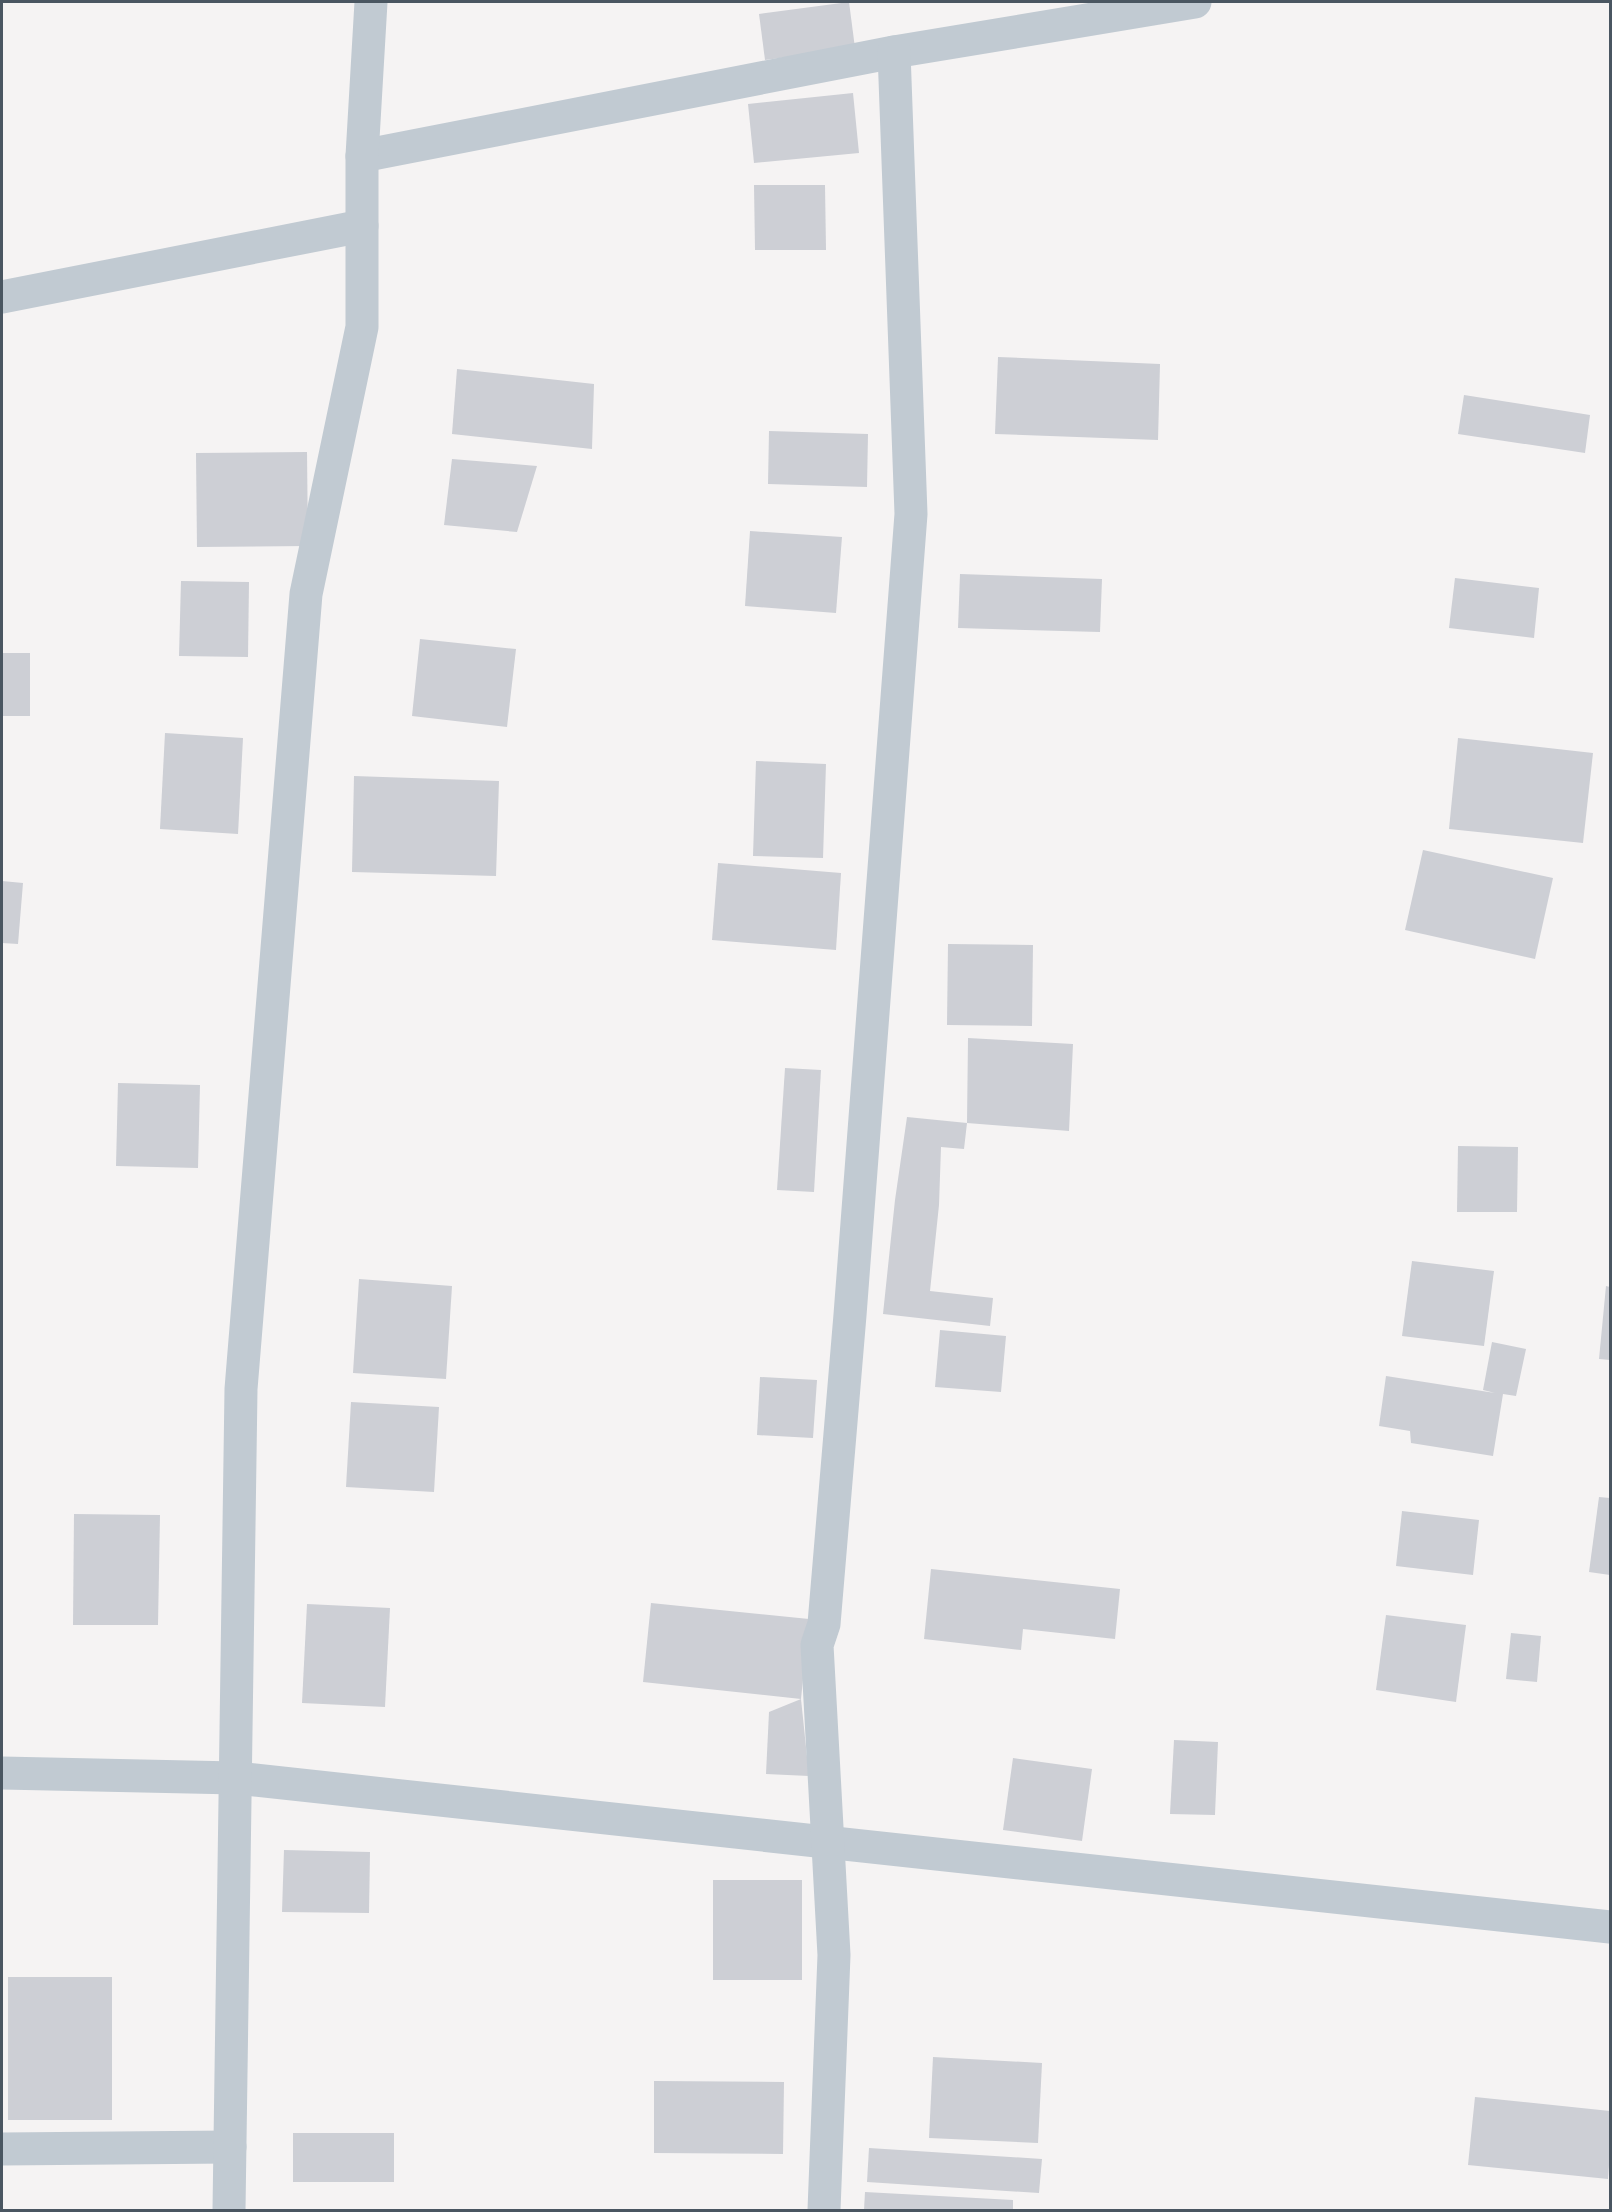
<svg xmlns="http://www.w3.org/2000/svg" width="1612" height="2212" font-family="Montserrat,sans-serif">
<rect width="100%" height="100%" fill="#f5f3f3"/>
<g fill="#cdcfd5">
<path d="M849 2 855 48 765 60 759 14Z"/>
<path d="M853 93 859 153 754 163 748 104Z"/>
<path d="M754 185H825L826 250H755Z"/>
<path d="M998 357 1160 364 1158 440 995 434Z"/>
<path d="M457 369 594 384 592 449 452 434Z"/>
<path d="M1464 395 1590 415 1585 453 1458 434Z"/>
<path d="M769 431 868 434 867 487 768 484Z"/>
<path d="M307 452 308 546 197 547 196 453Z"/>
<path d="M452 459 537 466 517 532 444 525Z"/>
<path d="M750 531 842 537 836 613 745 606Z"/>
<path d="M960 574 1102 579 1100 632 958 628Z"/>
<path d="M1455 578 1539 588 1534 638 1449 628Z"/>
<path d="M181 581 249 582 248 657 179 656Z"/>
<path d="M420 639 516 649 507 727 412 716Z"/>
<rect x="2" y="653" width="28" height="63"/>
<path d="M165 733 243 738 238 834 160 829Z"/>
<path d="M1458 738 1593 753 1583 843 1449 829Z"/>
<path d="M756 761 826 764 823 858 753 856Z"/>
<path d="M354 776 499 781 496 876 352 872Z"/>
<path d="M1423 850 1553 878 1535 959 1405 930Z"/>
<path d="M718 863 841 873 836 950 712 940Z"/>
<path d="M2 881 23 883 18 944 2 943Z"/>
<path d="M948 944 1033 945 1032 1026 947 1025Z"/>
<path d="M968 1038 1073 1044 1069 1131 967 1123 964 1149 941 1147 939 1205 930 1291 993 1298 990 1326 883 1314 895 1200 907 1117 967 1123Z"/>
<path d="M785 1068 821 1070 814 1192 777 1190Z"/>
<path d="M118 1083 200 1085 198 1168 116 1166Z"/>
<path d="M1458 1146 1518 1147 1517 1212H1457Z"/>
<path d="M1412 1261 1494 1271 1484 1346 1402 1336Z"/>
<path d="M359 1279 452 1286 446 1379 353 1373Z"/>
<path d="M1606 1286 1610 1287V1360L1599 1359Z"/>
<path d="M940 1330 1006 1336 1001 1392 935 1387Z"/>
<path d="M1492 1342 1526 1349 1516 1396 1503 1394 1493 1456 1411 1443 1410 1431 1379 1426 1386 1376 1495 1393 1483 1390Z"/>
<path d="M760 1377 817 1380 813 1438 757 1435Z"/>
<path d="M351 1402 439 1407 434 1492 346 1487Z"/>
<path d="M1599 1497 1610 1498V1575L1589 1572Z"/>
<path d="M1402 1511 1479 1520 1473 1575 1396 1566Z"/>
<path d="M74 1514 160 1515 158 1625H73Z"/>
<path d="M931 1569 1120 1589 1115 1639 1023 1629 1021 1650 924 1639Z"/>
<path d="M651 1603 809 1619 801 1699 643 1682Z"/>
<path d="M307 1604 390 1608 385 1707 302 1703Z"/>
<path d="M1386 1615 1466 1625 1456 1702 1376 1690Z"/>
<path d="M1511 1633 1541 1636 1537 1682 1506 1679Z"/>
<path d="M801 1699 809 1776 766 1774 769 1712Z"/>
<path d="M1174 1740 1218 1742 1215 1815 1170 1814Z"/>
<path d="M1013 1758 1092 1769 1082 1841 1003 1830Z"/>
<path d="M284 1850 370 1852 369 1913 282 1912Z"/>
<rect x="713" y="1880" width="89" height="100"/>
<rect x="8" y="1977" width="104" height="143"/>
<path d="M933 2057 1042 2063 1038 2143 929 2138Z"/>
<path d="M654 2081 784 2082 783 2154 654 2153Z"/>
<path d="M1475 2097 1610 2111V2151L1608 2179 1468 2165Z"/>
<rect x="293" y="2133" width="101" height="49"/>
<path d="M869 2148 1042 2159 1039 2193 867 2182Z"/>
<path d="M865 2192 1013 2200V2210H864Z"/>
</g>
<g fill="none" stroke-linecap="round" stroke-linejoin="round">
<g stroke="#c1cad2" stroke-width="33">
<path d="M362 156 894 52 1195 2"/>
<path d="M2 297 362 226"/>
<path d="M2 1773 236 1778 1610 1927"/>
<path d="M2 2149 230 2147"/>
<path d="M229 2210 241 1389 306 594 362 327V156L371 2"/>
<path d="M824 2210 834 1955 817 1645 824 1624 850 1315 911 514 894 52"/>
</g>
</g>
<rect width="1612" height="2212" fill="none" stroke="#4a5661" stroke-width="6"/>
</svg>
